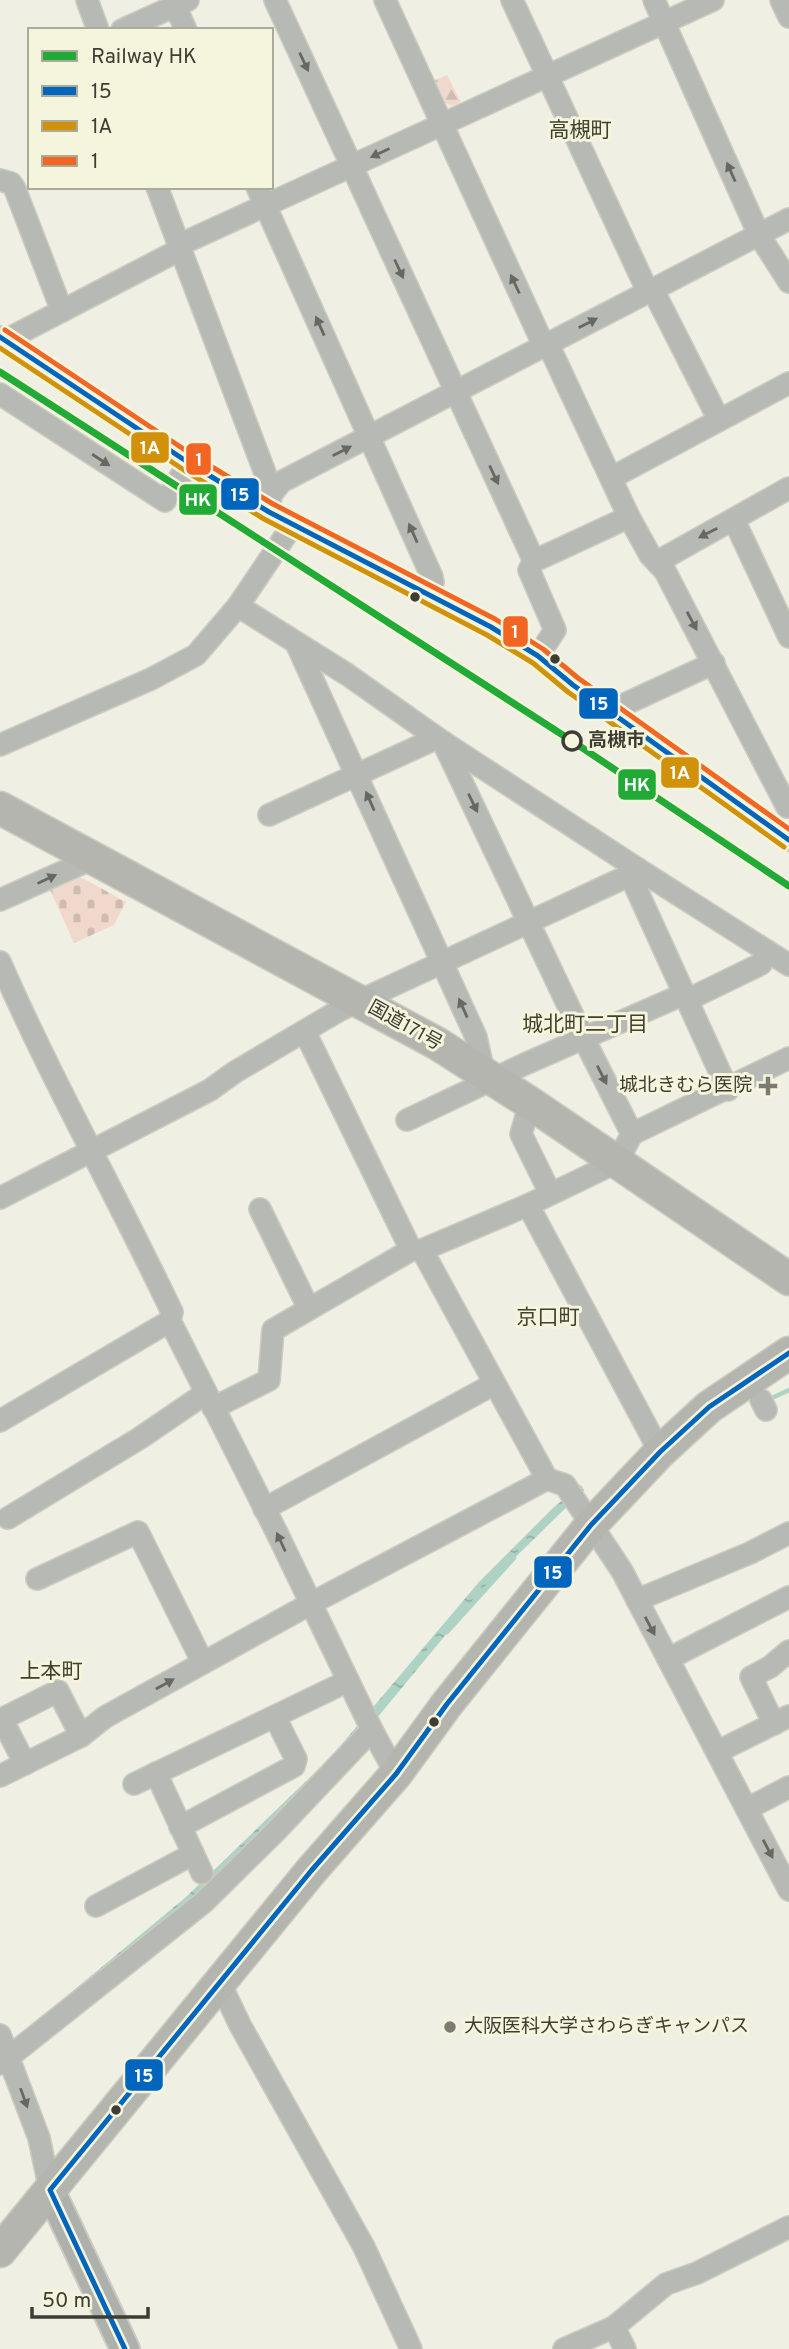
<svg xmlns="http://www.w3.org/2000/svg" width="789" height="2349" font-family="Overpass,'Noto Sans JP',sans-serif">
<defs>
<pattern id="forest-firs" width="22" height="20" patternUnits="userSpaceOnUse" patternTransform="scale(1.75)"><rect width="22" height="20" fill="#f0d9cc"/><path d="M5 1l3.5 6h-7zM16 11l3.5 6h-7z" fill="#cfbbb0"/></pattern>
<pattern id="cemetery-stones" width="16" height="16" patternUnits="userSpaceOnUse" patternTransform="scale(1.75)"><rect width="16" height="16" fill="#f0d9cc"/><path d="M2 7V4a2 2 0 0 1 4 0v3zM10 15v-3a2 2 0 0 1 4 0v3z" fill="#cfbbb0"/></pattern>
<pattern id="water-ripples" width="26" height="14" patternUnits="userSpaceOnUse" patternTransform="scale(1.75)"><rect width="26" height="14" fill="#aed3c5"/><path d="M2 4q2-2 4 0t4 0M15 11q2-2 4 0t4 0" fill="none" stroke="#8faca1"/></pattern>
</defs>
<rect width="100%" height="100%" fill="#efefe3"/>
<path fill="url(#forest-firs)" d="M447 75 461 102 452 106 445 103 435 80Z"/>
<path fill="url(#cemetery-stones)" d="M73 873 126 902 114 925 74 943 48 885Z"/>
<path fill="url(#water-ripples)" d="M581 1485 584 1490 486 1586 367 1730 237 1860 61 2012 9 2044 186 1897 330 1758 479 1582 554 1507Z"/>
<g fill="none" stroke-linecap="round" stroke-linejoin="round">
<g stroke="#aed3c5" stroke-width="4.5">
<path d="M774 1397 789 1390"/>
<path d="M447 1632 514 1558"/>
</g>
<g stroke="#cbcbc1" stroke-width="24">
<g id="minor">
<path d="M87 0 98 30"/>
<path d="M275 0 534 561"/>
<path d="M385 0 544 346"/>
<path d="M512 0 648 292"/>
<path d="M654 0 759 235 789 282"/>
<path d="M781 0 789 17"/>
<path d="M175 6 186 30"/>
<path d="M122 30 188 0"/>
<path d="M0 180 11 183 15 189 62 311"/>
<path d="M157 187 265 473 268 505"/>
<path d="M257 187 432 577 433 582 428 596"/>
<path d="M179 245 713 0"/>
<path d="M653 290 719 420"/>
<path d="M0 337 189 463 269 512 428 596 491 627 538 656 573 685 789 840"/>
<path d="M6 340 181 249"/>
<path d="M548 344 629 517 650 555 665 571 787 807"/>
<path d="M0 394 165 501 189 463"/>
<path d="M611 478 789 383"/>
<path d="M269 512 271 495 281 482 789 219"/>
<path d="M734 520 789 637"/>
<path d="M657 562 789 488"/>
<path d="M238 606 348 675 443 742 638 869 789 965"/>
<path d="M296 643 476 1037 484 1073"/>
<path d="M538 656 555 630 529 570 534 561 629 517"/>
<path d="M610 711 714 663"/>
<path d="M443 742 584 1039 632 1134"/>
<path d="M0 745 151 679 196 655 238 606 292 526"/>
<path d="M269 815 437 738"/>
<path d="M630 875 687 1000 761 964 767 951"/>
<path d="M0 900 94 858"/>
<path d="M0 962C52 1081 116 1194 172 1312L170 1321 277 1533 373 1732 396 1774"/>
<path d="M687 1000 728 1090"/>
<path d="M305 1032 411 1250"/>
<path d="M789 1058 632 1134 617 1162 528 1205 422 1250 547 1479 565 1485 622 1571 789 1890"/>
<path d="M530 1103 521 1134 550 1193"/>
<path d="M407 1120 525 1064 684 994"/>
<path d="M0 1198 210 1090 235 1072 340 1010 630 875 638 869"/>
<path d="M528 1205 660 1452"/>
<path d="M260 1209 309 1309"/>
<path d="M761 1400 766 1410"/>
<path d="M213 1408 269 1380 273 1330 411 1250H422"/>
<path d="M0 1421 170 1321"/>
<path d="M264 1509 494 1384"/>
<path d="M8 1518 140 1438 206 1393"/>
<path d="M37 1579 138 1532 203 1663"/>
<path d="M637 1600 750 1553 789 1533"/>
<path d="M668 1659 789 1597"/>
<path d="M774 1724 751 1677 770 1667 789 1651"/>
<path d="M717 1752 789 1716"/>
<path d="M25 1764 2 1719 58 1691 81 1736"/>
<path d="M156 1773 202 1873"/>
<path d="M0 1776 81 1736 105 1717 310 1604 547 1479"/>
<path d="M134 1784 348 1681"/>
<path d="M747 1809 789 1787"/>
<path d="M180 1827 294 1766 296 1759 275 1717"/>
<path d="M96 1906 193 1854"/>
<path d="M220 1983 240 2025 364 2247 411 2349"/>
<path d="M0 2035 39 2138 50 2190"/>
<path d="M0 2064 204 1902 276 1831 366 1736 373 1732"/>
<path d="M614 2327 625 2349"/>
<path d="M564 2349 614 2327 666 2284 697 2273 789 2227"/>
</g>
</g>
<g stroke="#cbcbc1" stroke-width="32">
<path id="major" d="M50 2190 125 2349"/>
</g>
<g stroke="#cbcbc1" stroke-width="35">
<g id="highway">
<path d="M0 808 438 1044 530 1103 789 1279"/>
<path d="M0 2251 311 1871 396 1774 447 1704 591 1525 660 1452 709 1407 789 1353"/>
</g>
</g>
<use href="#minor" stroke="#b7b9b5" stroke-width="21"/>
<use href="#major" stroke="#aeb1ab" stroke-width="28"/>
<use href="#highway" stroke="#b4b5ae" stroke-width="32"/>
<g stroke="#f5f5dd" stroke-width="10">
<g id="bus-1">
<path d="M0 337 189 463 269 512 491 627 538 656 573 685 789 840"/>
<path d="M125 2349 50 2190 311 1871 396 1774 447 1704 591 1525 660 1452 709 1407 789 1353"/>
</g>
</g>
<g stroke="#f5f5dd" stroke-width="10">
<path id="bus-2" d="M0 348 184 470 264 519 487 635 533 663 568 692 784 847"/>
</g>
<g stroke="#f5f5dd" stroke-width="10">
<path id="bus-3" d="M5 330 194 456 273 504 495 619 543 649 578 678 789 829"/>
</g>
<use href="#bus-1" stroke="#0065bd" stroke-width="5"/>
<use href="#bus-2" stroke="#d2910a" stroke-width="5"/>
<use href="#bus-3" stroke="#f26522" stroke-width="5"/>
<g stroke="#f5f5dd" stroke-width="12">
<path id="rail-1" d="M0 372 572 741 789 886"/>
</g>
<use href="#rail-1" stroke="#21ab36" stroke-width="7"/>
</g>
<defs><path id="oneway-solid" d="M-6-.8H1V-3.2L6.5 0L1 3.2V.8H-6Z" transform="scale(1.75)"/></defs>
<g fill="#686860">
<use href="#oneway-solid" transform="translate(304 62) rotate(65)"/>
<use href="#oneway-solid" transform="translate(380 153) rotate(155)"/>
<use href="#oneway-solid" transform="translate(731 172) rotate(-114)"/>
<use href="#oneway-solid" transform="translate(399 269) rotate(65)"/>
<use href="#oneway-solid" transform="translate(515 284) rotate(-115)"/>
<use href="#oneway-solid" transform="translate(588 323) rotate(-27)"/>
<use href="#oneway-solid" transform="translate(320 326) rotate(-114)"/>
<use href="#oneway-solid" transform="translate(342 451) rotate(-27)"/>
<use href="#oneway-solid" transform="translate(101 460) rotate(33)"/>
<use href="#oneway-solid" transform="translate(494 475) rotate(65)"/>
<use href="#oneway-solid" transform="translate(413 533) rotate(-114)"/>
<use href="#oneway-solid" transform="translate(708 533) rotate(153)"/>
<use href="#oneway-solid" transform="translate(692 621) rotate(62)"/>
<use href="#oneway-solid" transform="translate(370 801) rotate(-114)"/>
<use href="#oneway-solid" transform="translate(473 803) rotate(64)"/>
<use href="#oneway-solid" transform="translate(47 879) rotate(-25)"/>
<use href="#oneway-solid" transform="translate(463 1008) rotate(-114)"/>
<use href="#oneway-solid" transform="translate(602 1075) rotate(63)"/>
<use href="#oneway-solid" transform="translate(281 1542) rotate(-115)"/>
<use href="#oneway-solid" transform="translate(650 1626) rotate(62)"/>
<use href="#oneway-solid" transform="translate(165 1684) rotate(-29)"/>
<use href="#oneway-solid" transform="translate(768 1849) rotate(62)"/>
<use href="#oneway-solid" transform="translate(24 2098) rotate(70)"/>
</g>
<g fill="#3d3d33" stroke="#f5f5dd" stroke-width="2.5">
<circle cx="415" cy="597" r="6"/>
<circle cx="555" cy="659" r="6"/>
<circle cx="434" cy="1722" r="6"/>
<circle cx="116" cy="2110" r="6"/>
</g>
<circle fill="#f5f5dd" stroke="#3d3d33" stroke-width="3.5" cx="572" cy="741" r="9"/>
<g fill="#7b7b71" stroke="#f5f5dd" stroke-width="2.5">
<path d="M764.5 1075.5h7v7h7v7h-7v7h-7v-7h-7v-7h7z"/>
<circle cx="450" cy="2027" r="7"/>
</g>
<g text-anchor="middle" dominant-baseline="central" stroke-width="6" stroke-linejoin="round" paint-order="stroke">
<g font-size="19" font-weight="bold" fill="#3d3d33" stroke="#f5f5dd" text-anchor="start">
<text x="588" y="741">高槻市</text>
</g>
<g font-size="19" fill="#3d3d33" stroke="#f5f5dd">
<text transform="translate(405 1026) rotate(29)">国道171号</text>
</g>
<g font-size="19" fill="#3d3d33" stroke="#f5f5dd" text-anchor="end">
<text x="752" y="1086">城北きむら医院</text>
<text x="464" y="2027" text-anchor="start">大阪医科大学さわらぎキャンパス</text>
</g>
<g font-size="21" fill="#41412e" stroke="#f5f5dd">
<text x="580" y="131">高槻町</text>
<text x="585" y="1025">城北町二丁目</text>
<text x="548" y="1318">京口町</text>
<text x="51" y="1672">上本町</text>
</g>
</g>
<g stroke="#f5f5dd" stroke-width="2.5">
<rect x="130" y="431" width="40" height="33" rx="7" fill="#d2910a"/>
<rect x="185" y="442" width="27" height="34" rx="7" fill="#f26522"/>
<rect x="220" y="477" width="40" height="34" rx="7" fill="#0065bd"/>
<rect x="178" y="483" width="40" height="33" rx="7" fill="#21ab36"/>
<rect x="502" y="615" width="27" height="33" rx="7" fill="#f26522"/>
<rect x="578" y="687" width="41" height="33" rx="7" fill="#0065bd"/>
<rect x="660" y="756" width="40" height="33" rx="7" fill="#d2910a"/>
<rect x="617" y="768" width="40" height="33" rx="7" fill="#21ab36"/>
<rect x="533" y="1555" width="40" height="34" rx="7" fill="#0065bd"/>
<rect x="124" y="2058" width="40" height="34" rx="7" fill="#0065bd"/>
</g>
<g font-size="19" text-anchor="middle" font-weight="bold" fill="#fff">
<text x="150" y="454">1A</text>
<text x="199" y="466">1</text>
<text x="240" y="501">15</text>
<text x="198" y="506">HK</text>
<text x="515" y="638">1</text>
<text x="599" y="710">15</text>
<text x="680" y="779">1A</text>
<text x="637" y="791">HK</text>
<text x="553" y="1579">15</text>
<text x="144" y="2082">15</text>
</g>
<rect x="28" y="28" width="245" height="161" fill="#f5f5dd" stroke="#abab99" stroke-width="2"/>
<rect x="42" y="51" width="35" height="10" fill="#21ab36" stroke="#abab99" stroke-width="2"/>
<text x="91" y="63" font-size="21" fill="#3d3d33">Railway HK</text>
<rect x="42" y="86" width="35" height="10" fill="#0065bd" stroke="#abab99" stroke-width="2"/>
<text x="91" y="98" font-size="21" fill="#3d3d33">15</text>
<rect x="42" y="121" width="35" height="10" fill="#d2910a" stroke="#abab99" stroke-width="2"/>
<text x="91" y="133" font-size="21" fill="#3d3d33">1A</text>
<rect x="42" y="156" width="35" height="10" fill="#f26522" stroke="#abab99" stroke-width="2"/>
<text x="91" y="168" font-size="21" fill="#3d3d33">1</text>
<path d="M32 2307v10h116v-10" fill="none" stroke="#3d3d33" stroke-width="3.5"/>
<text x="42" y="2307" font-size="21" fill="#3d3d33" stroke="#f5f5dd" stroke-width="5" paint-order="stroke">50 m</text>
</svg>
